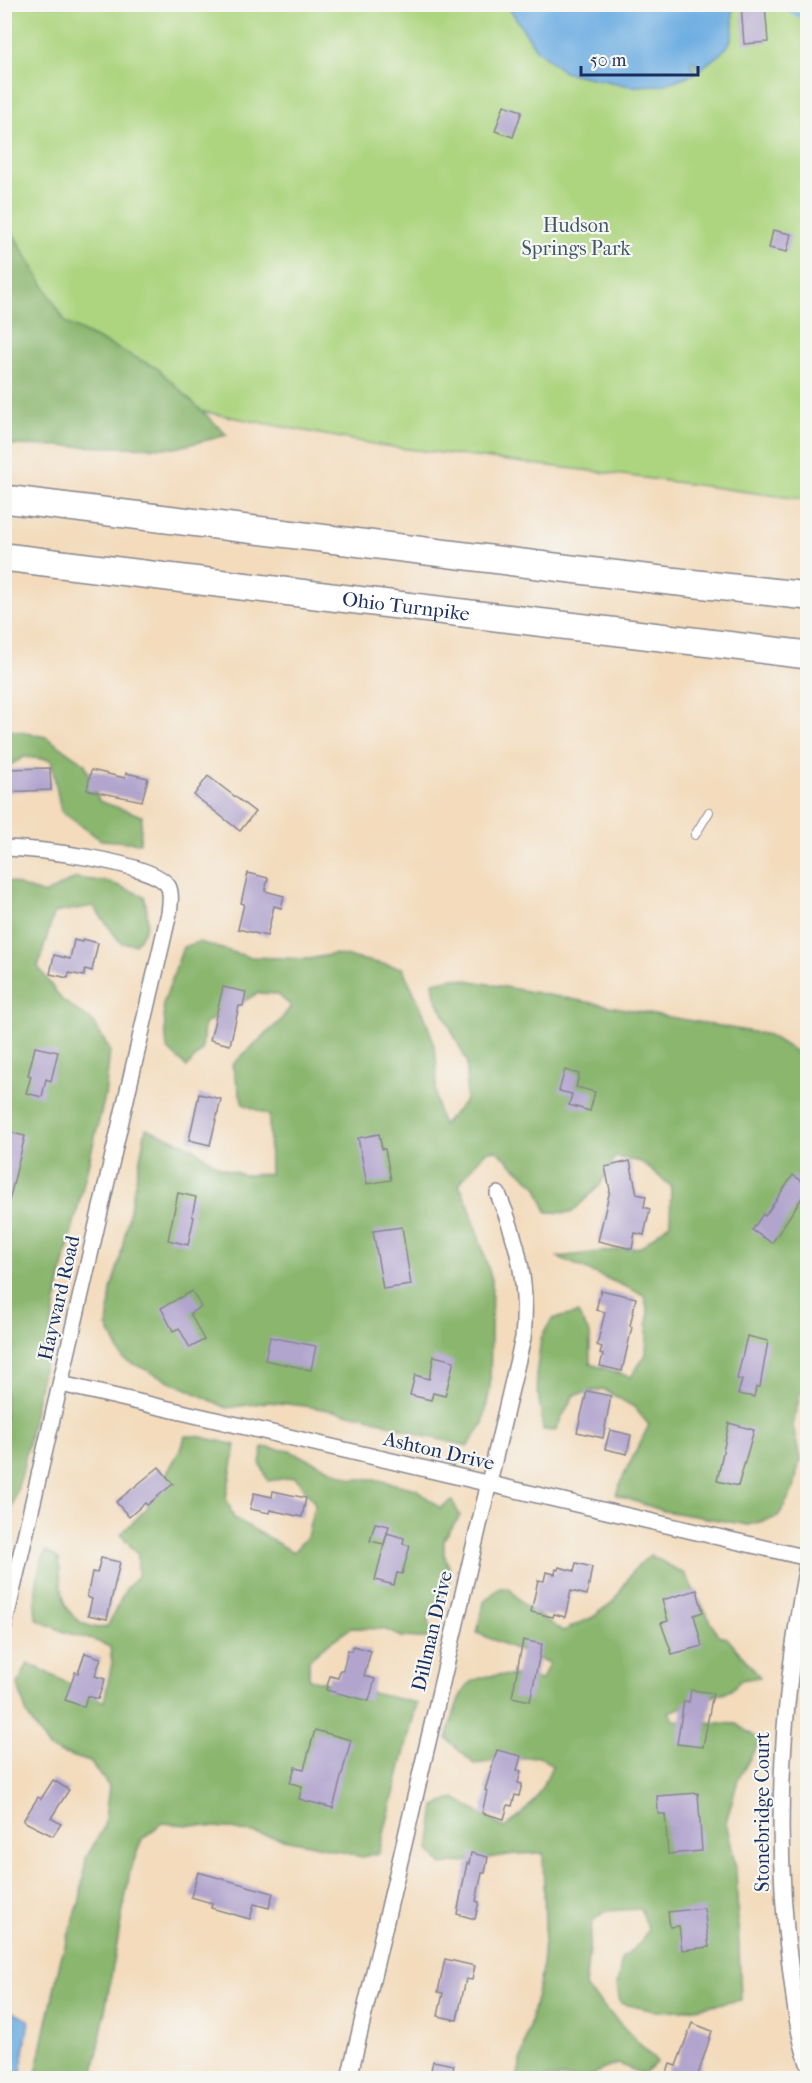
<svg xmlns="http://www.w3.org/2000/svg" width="812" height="2083" font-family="'IM FELL French Canon',serif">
<rect width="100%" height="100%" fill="#f6f6f2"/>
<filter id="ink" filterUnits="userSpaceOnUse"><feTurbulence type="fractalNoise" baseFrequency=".0167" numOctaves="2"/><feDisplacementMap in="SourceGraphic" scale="12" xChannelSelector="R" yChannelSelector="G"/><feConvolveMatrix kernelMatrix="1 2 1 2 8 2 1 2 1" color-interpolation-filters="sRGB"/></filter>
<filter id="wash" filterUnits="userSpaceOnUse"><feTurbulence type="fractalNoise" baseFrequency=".008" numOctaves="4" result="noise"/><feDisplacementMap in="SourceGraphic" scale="24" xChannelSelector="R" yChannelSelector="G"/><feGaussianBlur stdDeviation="1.35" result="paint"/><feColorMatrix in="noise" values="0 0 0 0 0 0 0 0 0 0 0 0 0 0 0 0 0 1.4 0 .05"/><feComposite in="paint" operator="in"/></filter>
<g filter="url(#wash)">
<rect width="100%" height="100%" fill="#f3dbbc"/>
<path fill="#add580" stroke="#64826f" stroke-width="1.5" d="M5 5H807V500L608 473 383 446 90 390 5 371Z"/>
<g fill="#8ab66e" stroke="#527266" stroke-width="1.5">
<path d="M5 216 16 239 66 323 157 368 227 435 175 448 5 445Z"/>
<path d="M4 729 46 737 85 764 99 801 142 816 140 843 101 840 61 811 51 760 24 757 5 768Z"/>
<path d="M76 878 109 882 144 896C149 917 151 927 135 944L121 943 93 906 54 913 38 967 62 1000 93 1022 110 1050 105 1096 63 1268 23 1469 5 1532V880L44 894Z"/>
<path d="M199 942 249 957 309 959 334 954 402 968C416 996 431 1025 436 1056 439 1082 431 1098 443 1125L466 1100 467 1062 435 996 433 982 453 978 461 979 769 1035 807 1059V1389L800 1394 793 1426 800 1459 794 1488 778 1517 748 1525 664 1511 616 1495 621 1481 649 1425 634 1407 603 1389 574 1395 555 1431 543 1430 536 1376 541 1338 552 1319 578 1313 590 1335V1364L631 1377 646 1354 648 1312 644 1295 558 1257 641 1247 670 1223 671 1186 641 1162 615 1157 600 1185 571 1213 547 1212 536 1186 496 1150 485 1152 459 1184 469 1206 492 1280 490 1388 483 1424 468 1446 419 1435 368 1417 305 1406 269 1402 227 1408 123 1359 107 1326 111 1290 120 1259 146 1128 191 1147 220 1167 243 1175 270 1174 269 1115 243 1104 232 1065 280 1021 291 1006 277 994 258 993 204 1024 202 1050 187 1067 167 1049 163 1004 183 947Z"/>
<path d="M185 1436H197L236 1445 226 1498 234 1518 293 1552 307 1537 315 1503 295 1477 268 1481 260 1463 263 1447 290 1451 352 1479H374L416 1489 440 1508 452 1500 460 1516 444 1539V1554L449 1567V1589C432 1605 421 1617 436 1639L402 1637 384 1629 351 1628 319 1650 309 1661V1679L417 1703 379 1853 362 1857 309 1844 226 1828 162 1823 142 1839 130 1871 93 2078H35L61 1958 80 1900 86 1858 104 1827 109 1786 90 1762 50 1749 27 1715 18 1685 28 1663 104 1702 112 1663 110 1647 96 1641 64 1632 36 1619C34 1602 36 1565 47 1551L59 1559C61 1582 60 1613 84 1624 93 1627 98 1629 107 1627L126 1589 138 1576V1555L121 1534 146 1509 182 1447Z"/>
<path d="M650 1555 685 1574 718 1635 727 1638 760 1677 741 1680 731 1690 669 1712 673 1720 736 1724 760 1740 738 1780 726 1822 736 1868 741 2000 683 2010 654 2011 620 2003 617 1985 622 1958 641 1942 648 1929 641 1909 605 1911 592 1922 585 1987 657 2062 643 2074 618 2064 601 2070 588 2078H517L541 1977 545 1929 543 1853 515 1854 442 1865 429 1850 435 1806 455 1798 504 1828C532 1808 538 1798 552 1766L539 1756 474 1764 447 1739C452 1723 455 1703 464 1690 478 1667 520 1677 542 1680L549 1663 477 1633 484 1602 499 1588H509L524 1605 563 1631 593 1617 615 1600 633 1571Z"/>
</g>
<g fill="#6eaee2" stroke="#446ea0" stroke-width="1.5">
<path d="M507 5H732C736 47 731 45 699 70L693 60 690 62 696 73 663 85 630 86 564 72 536 49Z"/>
<path d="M8 2010 29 2020 20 2078H5V2011Z"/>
</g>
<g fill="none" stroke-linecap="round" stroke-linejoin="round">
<path stroke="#6eaee2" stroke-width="4.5" d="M789 4C790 15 799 15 808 17"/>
</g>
<g id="blocks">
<g fill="#b1a4cd">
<path d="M741 4H765L768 42 744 44Z"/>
<path d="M504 105 522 111 513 137 495 131Z"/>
<path d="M773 230 791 234 787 252 769 248Z"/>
<path d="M50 768 51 790 4 792V769Z"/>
<path d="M91 770 125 778 126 773 148 778 142 801 87 790Z"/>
<path d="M208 776 255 812 240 831 194 795Z"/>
<path d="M248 873 268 878 265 891 284 896 281 908 274 906 267 936 238 929 244 904 241 903Z"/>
<path d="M83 939 98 943 92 971 85 969 84 976 69 973 68 978 50 974 54 955 70 959 74 940 82 942Z"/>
<path d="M223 987 246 992 243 1006H239L230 1045 210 1040Z"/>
<path d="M35 1047 58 1052 51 1081 46 1079 42 1097 26 1093 31 1076 28 1075Z"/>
<path d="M565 1070 579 1074 576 1087 595 1092 590 1111 569 1105 572 1094 559 1091Z"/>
<path d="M199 1094 221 1099 210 1145 189 1140Z"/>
<path d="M4 1131 25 1136 9 1201 4 1200Z"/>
<path d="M379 1134 382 1149H385L391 1180 367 1184 358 1138Z"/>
<path d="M630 1161 637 1194 646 1196 644 1207 650 1209 644 1235 635 1233 632 1249 598 1241 610 1190 605 1167Z"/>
<path d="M793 1175 807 1185V1190L772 1243 752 1230 763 1214 765 1216Z"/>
<path d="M178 1193 196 1197 192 1216 194 1217 188 1245 168 1240Z"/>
<path d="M402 1227 411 1285 383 1289 373 1231Z"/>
<path d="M601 1290 636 1298 630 1326 632 1327 622 1371 600 1366 603 1355 600 1354 602 1347 597 1345 605 1312 596 1310Z"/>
<path d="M192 1291 201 1307 190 1313 204 1340 190 1348 179 1328 173 1331 161 1308Z"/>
<path d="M747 1336 768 1341 760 1387H756L754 1397 738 1394 742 1380 737 1379Z"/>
<path d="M270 1337 316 1346 311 1370 265 1360Z"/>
<path d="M434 1356 454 1361 445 1396 433 1393 431 1400 410 1395 415 1375 429 1379Z"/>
<path d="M587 1391 611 1396 603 1438 577 1432Z"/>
<path d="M729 1423 754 1430 738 1486 717 1481Z"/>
<path d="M610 1430 631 1435 627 1454 605 1449Z"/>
<path d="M159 1467 173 1484 147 1505 145 1503 129 1517 116 1502Z"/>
<path d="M273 1491 306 1498 302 1517 270 1510 269 1513 250 1509 254 1493 272 1497Z"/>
<path d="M375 1523 389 1526 384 1544 370 1541Z"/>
<path d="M387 1533 404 1538 403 1544 410 1546 402 1574 397 1573 394 1585 375 1580Z"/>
<path d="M101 1558 120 1562 107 1619 88 1615 92 1599 87 1597 92 1572 97 1573Z"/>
<path d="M576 1563 592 1567 587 1595 571 1591 565 1617 554 1614 553 1617 531 1612 538 1580 544 1581 546 1572 555 1574 556 1569 558 1570 559 1567 574 1571Z"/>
<path d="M697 1590 703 1612 694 1615 702 1646 672 1654 661 1623 668 1621 662 1600Z"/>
<path d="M523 1640 542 1644 530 1701 512 1697Z"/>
<path d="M353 1646 371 1651 364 1676 375 1679 369 1701 326 1690 330 1676 338 1678 340 1670H343L348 1650 351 1651Z"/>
<path d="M85 1653 101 1658 95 1676 105 1679 98 1699 87 1696 84 1707 65 1700 75 1672 78 1673Z"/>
<path d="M691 1690 713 1693 703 1747 677 1744 684 1701 689 1702Z"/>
<path d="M315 1730 351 1740 333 1808 299 1799 302 1786 290 1783 295 1767 304 1769Z"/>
<path d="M497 1750 521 1756 517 1770 521 1771 518 1783 522 1784 519 1796 515 1795 512 1806 508 1805 504 1819 482 1813 487 1791 485 1790Z"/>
<path d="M53 1780 69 1790 51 1818 61 1824 53 1836 23 1821 38 1797 41 1799Z"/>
<path d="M698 1793 702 1851 668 1854 665 1814H658L657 1796Z"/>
<path d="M471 1853 488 1857 485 1873H482L476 1901 479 1902 475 1919 457 1914 467 1863 469 1864Z"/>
<path d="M198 1872 273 1893 269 1908 254 1904 250 1919 211 1908 212 1903 191 1897Z"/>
<path d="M704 1908 709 1947 682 1950 679 1926 670 1927 668 1912Z"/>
<path d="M445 1959 475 1966 472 1980 466 1979 457 2020 438 2016 443 1993 438 1992Z"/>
<path d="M692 2023 712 2031 698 2075 705 2078 671 2079 666 2076 670 2064 676 2066Z"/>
<path d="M433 2061 454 2065 451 2079H429Z"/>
</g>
</g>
</g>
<g filter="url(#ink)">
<use href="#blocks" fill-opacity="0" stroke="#87858d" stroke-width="1.5"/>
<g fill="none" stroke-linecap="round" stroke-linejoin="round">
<g stroke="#87858d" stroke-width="10">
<path id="lane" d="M695 835 709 812"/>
</g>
<g stroke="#87858d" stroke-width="18">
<g id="street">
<path d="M4 848C33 848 154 862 168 886 172 893 170 905 169 913L4 1627"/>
<path d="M61 1384 808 1558"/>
<path d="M808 1560C782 1695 772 1829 790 1965 794 1997 797 2032 808 2063"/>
<path d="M349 2078 523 1338C528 1285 519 1243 498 1194"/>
</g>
</g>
<g stroke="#87858d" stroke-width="30">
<g id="highway">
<path d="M4 499 661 580 808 596"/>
<path id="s1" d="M4 557 808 655"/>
</g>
</g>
<use href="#lane" stroke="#fff" stroke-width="8"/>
<use href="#street" stroke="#fff" stroke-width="15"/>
<use href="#highway" stroke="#fff" stroke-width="27"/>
</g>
</g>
<g text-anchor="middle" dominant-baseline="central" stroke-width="4.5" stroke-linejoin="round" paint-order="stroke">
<g font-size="20" fill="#405866" stroke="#f6f6f2">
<text x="576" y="225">Hudson<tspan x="576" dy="23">Springs Park</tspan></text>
</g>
<g font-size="20" fill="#1b2f5e" stroke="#f6f6f2">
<text stroke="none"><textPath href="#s1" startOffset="405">Ohio Turnpike</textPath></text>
<text transform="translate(59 1298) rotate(-77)">Hayward Road</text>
<text transform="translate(439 1451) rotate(13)">Ashton Drive</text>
<text transform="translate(432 1631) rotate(-77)">Dillman Drive</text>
<text transform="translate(762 1812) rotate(-90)">Stonebridge Court</text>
</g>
</g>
<rect width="812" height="2083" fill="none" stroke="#f6f6f2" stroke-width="24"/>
<path d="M581 66v9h117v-9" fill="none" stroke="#1b2f5e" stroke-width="3"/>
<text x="590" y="66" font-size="18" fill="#1b2f5e" stroke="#f6f6f2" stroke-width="4.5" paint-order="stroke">50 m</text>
</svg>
